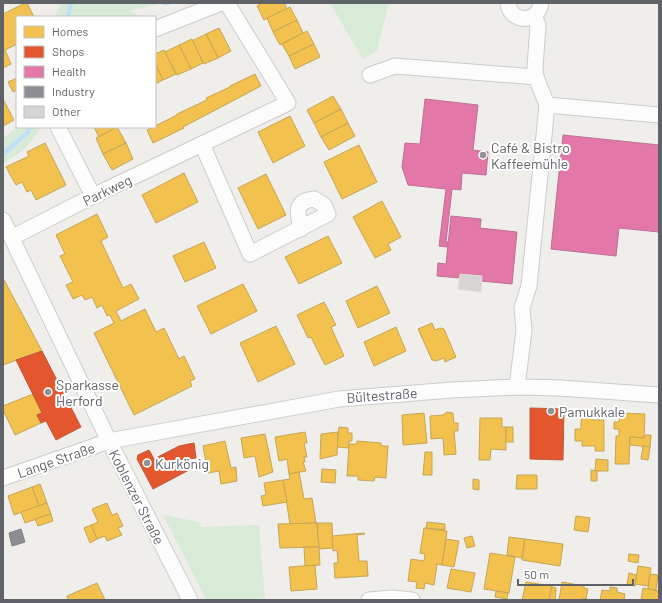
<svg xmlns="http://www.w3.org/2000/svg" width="662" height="603" font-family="Barlow,sans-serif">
<rect width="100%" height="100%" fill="#efeeea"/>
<g fill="#d8ebd6">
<path d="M61 3H164L130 10 139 17H55Z"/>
<path d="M330 3H389L377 51 363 59Z"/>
<path d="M17 127H41L31 141 21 152 3 163V138Z"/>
<path d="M163 515 200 522 201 527 259 525 265 598 239 600 206 599Z"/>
</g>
<g fill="#f2c14e" stroke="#c6a556">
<path d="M25 3H27L34 17H17V44L5 50 11 64 3 68V14Z"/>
<path d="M262 3H284L287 9 264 20 257 6Z"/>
<path d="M290 7 297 20 273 32 267 18Z"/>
<path d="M297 20 303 33 280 45 273 32Z"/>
<path d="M219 28 231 51 218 58 206 34Z"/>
<path d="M307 31 314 44 289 56 282 44Z"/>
<path d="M206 34 218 58 204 64 192 41Z"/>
<path d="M192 39 203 63 191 69 179 45Z"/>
<path d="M314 44 320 57 295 69 289 56Z"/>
<path d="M179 45 191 69 177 75 165 52Z"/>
<path d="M164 50 176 74 163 80 155 63V54Z"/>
<path d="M155 63 163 80 155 84Z"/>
<path d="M255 74 261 86 183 127 184 128 153 143 147 130 177 115V114L207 100 206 98 230 87V86Z"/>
<path d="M17 78V90L13 92 8 82Z"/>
<path d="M333 96 341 109 314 123 307 110Z"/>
<path d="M3 99 14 120 3 126Z"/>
<path d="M341 109 348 123 321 137 314 123Z"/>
<path d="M290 116 305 146 273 163 258 132Z"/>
<path d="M348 123 355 136 329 150 321 137Z"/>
<path d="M94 127H118L99 137Z"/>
<path d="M117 127 126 143 103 154 96 138Z"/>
<path d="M45 143 66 185 36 200 31 190 27 192 22 182 16 185 6 167 29 156 27 152Z"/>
<path d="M126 143 133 159 112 170 103 154Z"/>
<path d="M359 145 377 182 342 199 324 162Z"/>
<path d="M184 173 198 202 156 223 142 195Z"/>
<path d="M266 174 286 215 258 229 238 188Z"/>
<path d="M382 201 401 237 388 244 391 250 375 258 353 217Z"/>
<path d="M97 214 108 237 101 241 123 288 131 284 139 299 116 311 121 321 145 309 156 332 164 328 179 359 184 356 195 379 190 381 192 386 134 415 94 333 114 323 110 315 107 316 102 305 97 308 92 297 85 300 82 295 73 299 66 285 73 282 60 256 65 254 56 235Z"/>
<path d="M328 236 342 263 299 284 285 257Z"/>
<path d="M204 242 216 268 185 282 173 256Z"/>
<path d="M3 278 42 351 3 365Z"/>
<path d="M243 284 257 311 211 334 197 306Z"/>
<path d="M377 286 390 313 358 328 346 301Z"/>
<path d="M324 302 336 325 331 327 344 356 325 365 311 337 308 338 297 315Z"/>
<path d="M432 323 435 330 440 328 444 329 456 357 445 362 444 358 436 361 432 360 418 329Z"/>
<path d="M276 326 295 364 258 382 240 343Z"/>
<path d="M396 327 406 351 374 366 364 342Z"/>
<path d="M33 394 42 413 37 415 41 423 15 435 3 410V406Z"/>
<path d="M447 412 453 413 454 423H458V431H454L456 454 444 455 443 438 431 439 430 416 443 415Z"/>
<path d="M424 413 427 443 403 445 402 415Z"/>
<path d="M620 413 645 414 644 438 630 437 629 464H615L616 436H619V429H614V422H619Z"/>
<path d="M584 417H590L593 420H604V451H595V446H582V441H575V429H581V420Z"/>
<path d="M480 418H502V427H506V450L491 449 490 460H479Z"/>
<path d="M339 427 348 428V433H352V441H349V448L337 447Z"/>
<rect x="506" y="427" width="7" height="15"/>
<path d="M305 432 307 443H304L307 457H304L305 462H303L306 471 289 474 287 459 279 461 275 437Z"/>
<path d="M338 432 337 455 320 459 321 434Z"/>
<path d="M265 434 273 472 259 477 255 456 244 458 241 438Z"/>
<path d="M645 435H651L650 447 630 445V437L644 438Z"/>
<path d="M225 441 231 468 236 467 237 481 221 484 219 471 208 473 203 446Z"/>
<path d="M357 441 381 443V446H388L386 478 375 477 374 481 358 480V476H347L349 444H357Z"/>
<path d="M643 446 650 447 648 460 641 459Z"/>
<path d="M425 452H432V475H423Z"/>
<path d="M596 459 608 460V471H595Z"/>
<path d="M322 469 336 470 335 483 321 482Z"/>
<path d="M591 470 597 471V481H591Z"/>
<path d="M299 472 304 499 312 498 316 523 290 524 283 480 290 479 289 474Z"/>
<path d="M517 475H537V489H516Z"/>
<path d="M473 479 479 480V490L473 489Z"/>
<path d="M283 480 287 502 263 506 261 496 266 495 264 483Z"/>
<path d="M40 484 47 503 39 506 32 487Z"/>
<path d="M32 487 39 506 14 515 8 496Z"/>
<path d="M47 503 51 514 25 523 21 512Z"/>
<path d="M107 503 112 515 117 513 123 526 118 528 122 535 107 541 105 536 97 539 91 525 98 522 92 509Z"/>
<path d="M51 514 53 521 38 526 35 519Z"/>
<path d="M576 516 590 518 588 532 574 530Z"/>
<path d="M316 522 317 523 319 547 280 548 278 524 316 523Z"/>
<path d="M427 522 445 524V530L426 528Z"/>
<path d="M317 523H332L333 548 319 549Z"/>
<path d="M91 525 97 539 90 543 84 528Z"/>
<path d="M424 528 447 531 442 565 437 564 434 585 425 583 424 589 416 588 417 582 408 581 411 559 424 561 425 554 420 553Z"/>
<path d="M364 533 365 534 357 535 359 561H367L368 576 335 578 334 563H338L337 550 333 551 332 536Z"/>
<path d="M472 536 475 546 467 548 464 538Z"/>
<path d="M509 537 525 539 522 558 507 555Z"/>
<path d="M446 539 459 541 454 567 442 565Z"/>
<path d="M525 539 563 544 560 566 522 560Z"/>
<path d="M304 547H319L320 565 305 566Z"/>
<path d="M490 553 515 557 509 593 484 589Z"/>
<path d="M629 554 639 555 638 563 628 561Z"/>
<path d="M315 565 317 589 291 591 289 567Z"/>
<path d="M638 566 651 568 648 586 635 584V586Z"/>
<path d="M451 569 475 573 471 592 447 588Z"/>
<path d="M629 573 636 575 635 586 627 584Z"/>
<path d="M650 574 658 575 656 590 648 589Z"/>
<path d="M526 582 552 586 549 600H522Z"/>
<path d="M562 582 584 586V588L588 589 586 599 582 598V600H559Z"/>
<path d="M97 583 105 600H68L67 596Z"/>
<path d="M552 587 556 588 555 600H549Z"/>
<path d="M610 587 617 588V592L625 594 624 600H600L602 590 610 591Z"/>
<path d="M643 588 659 591V600H641Z"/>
<path d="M496 591 508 593 507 599 495 597Z"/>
</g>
<g fill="#e4572e" stroke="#bc5b3f">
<path d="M42 351 81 427 56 440 46 421 41 423 37 415 42 413 16 360Z"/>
<path d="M530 408 564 409 563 460 530 459Z"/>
<path d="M194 443 196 458 185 459 191 469 153 489 137 459 138 455 149 450 154 459 179 446Z"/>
</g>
<g fill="#e377a8" stroke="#bb7195">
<path d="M425 99 478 105 473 150 488 152 486 175 462 173 461 190 452 189 446 242H448L447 247 439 246 446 189 408 185 402 167 405 143 420 144Z"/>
<path d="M563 135 659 145V232L619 228 616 256 551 249Z"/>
<path d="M451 216 481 219 480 228 517 232 512 284 481 281 482 276 460 274V278L437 276 438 263 446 264Z"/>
</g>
<path fill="#8d8d92" stroke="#7f8085" d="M21 529 25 542 12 546 9 533Z"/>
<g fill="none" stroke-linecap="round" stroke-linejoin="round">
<g stroke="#bfe0f9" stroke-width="4.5">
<path d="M164 3H168"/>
<path d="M68 17 71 3"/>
<path d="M3 154 27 133 31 127"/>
</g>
</g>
<path fill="#d6d5d3" stroke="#deddd9" d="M460 274 482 276 481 292 458 289Z"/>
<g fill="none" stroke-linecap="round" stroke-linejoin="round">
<g stroke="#cbcccc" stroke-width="17">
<g id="minor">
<path d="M508 3C510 23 538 24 541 3"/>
<path d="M534 16 538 25 535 68 536 77 547 105"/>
<path d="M155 29 221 3"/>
<path d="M370 75 395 66 536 77"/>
<path d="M58 127 93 196"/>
<path d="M202 144 250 254 328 214 324 205 314 199C294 201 297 213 301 229"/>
<path d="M3 220 109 441 190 600"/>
<path d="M13 237 93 196 288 103 227 3"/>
<path d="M517 387 524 330 522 308 529 286 547 105 659 115"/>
<path d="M3 478 109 441 339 399 452 390 517 387 560 388 659 395"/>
<path d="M369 600 392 598 412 600"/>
</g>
</g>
<use href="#minor" stroke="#fdfcfc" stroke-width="15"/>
</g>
<g fill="#919496" stroke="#fff" stroke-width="1.5">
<circle cx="483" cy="155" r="4"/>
<circle cx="48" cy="392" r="4"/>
<circle cx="551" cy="411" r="4"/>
<circle cx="147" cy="463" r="4"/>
</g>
<g text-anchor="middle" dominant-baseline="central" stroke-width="4" stroke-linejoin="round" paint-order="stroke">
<g font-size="14" fill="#5f6368" stroke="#fff" text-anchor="start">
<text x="491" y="147">Café &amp; Bistro<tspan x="491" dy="16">Kaffeemühle</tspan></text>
<text x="56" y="384">Sparkasse<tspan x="56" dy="16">Herford</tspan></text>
<text x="559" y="411">Pamukkale</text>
<text x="155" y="463">Kurkönig</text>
</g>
<g font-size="14" fill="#5f6368" stroke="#fff">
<text transform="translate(107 190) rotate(-26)">Parkweg</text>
<text transform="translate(382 395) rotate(-4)">Bültestraße</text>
<text transform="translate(56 460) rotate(-19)">Lange Straße</text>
<text transform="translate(137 497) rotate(63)">Koblenzer Straße</text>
</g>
</g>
<rect width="662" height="603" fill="none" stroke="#5f6368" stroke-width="8"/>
<rect x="16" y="16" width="140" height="112" fill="#ffffff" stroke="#bfc1c3"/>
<rect x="24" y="26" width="20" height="12" fill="#f2c14e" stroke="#bfc1c3"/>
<text x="52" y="36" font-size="12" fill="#5f6368">Homes</text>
<rect x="24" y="46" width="20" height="12" fill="#e4572e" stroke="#bfc1c3"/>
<text x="52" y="56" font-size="12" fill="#5f6368">Shops</text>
<rect x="24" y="66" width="20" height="12" fill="#e377a8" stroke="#bfc1c3"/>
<text x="52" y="76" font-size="12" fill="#5f6368">Health</text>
<rect x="24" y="86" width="20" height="12" fill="#8d8d92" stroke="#bfc1c3"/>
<text x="52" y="96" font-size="12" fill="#5f6368">Industry</text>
<rect x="24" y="106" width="20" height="12" fill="#d6d5d3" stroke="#bfc1c3"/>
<text x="52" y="116" font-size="12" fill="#5f6368">Other</text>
<path d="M518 579v6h115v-6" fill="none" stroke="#5f6368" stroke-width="2"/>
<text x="524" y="579" font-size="12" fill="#5f6368" stroke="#ffffff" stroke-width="3" paint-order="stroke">50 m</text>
</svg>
